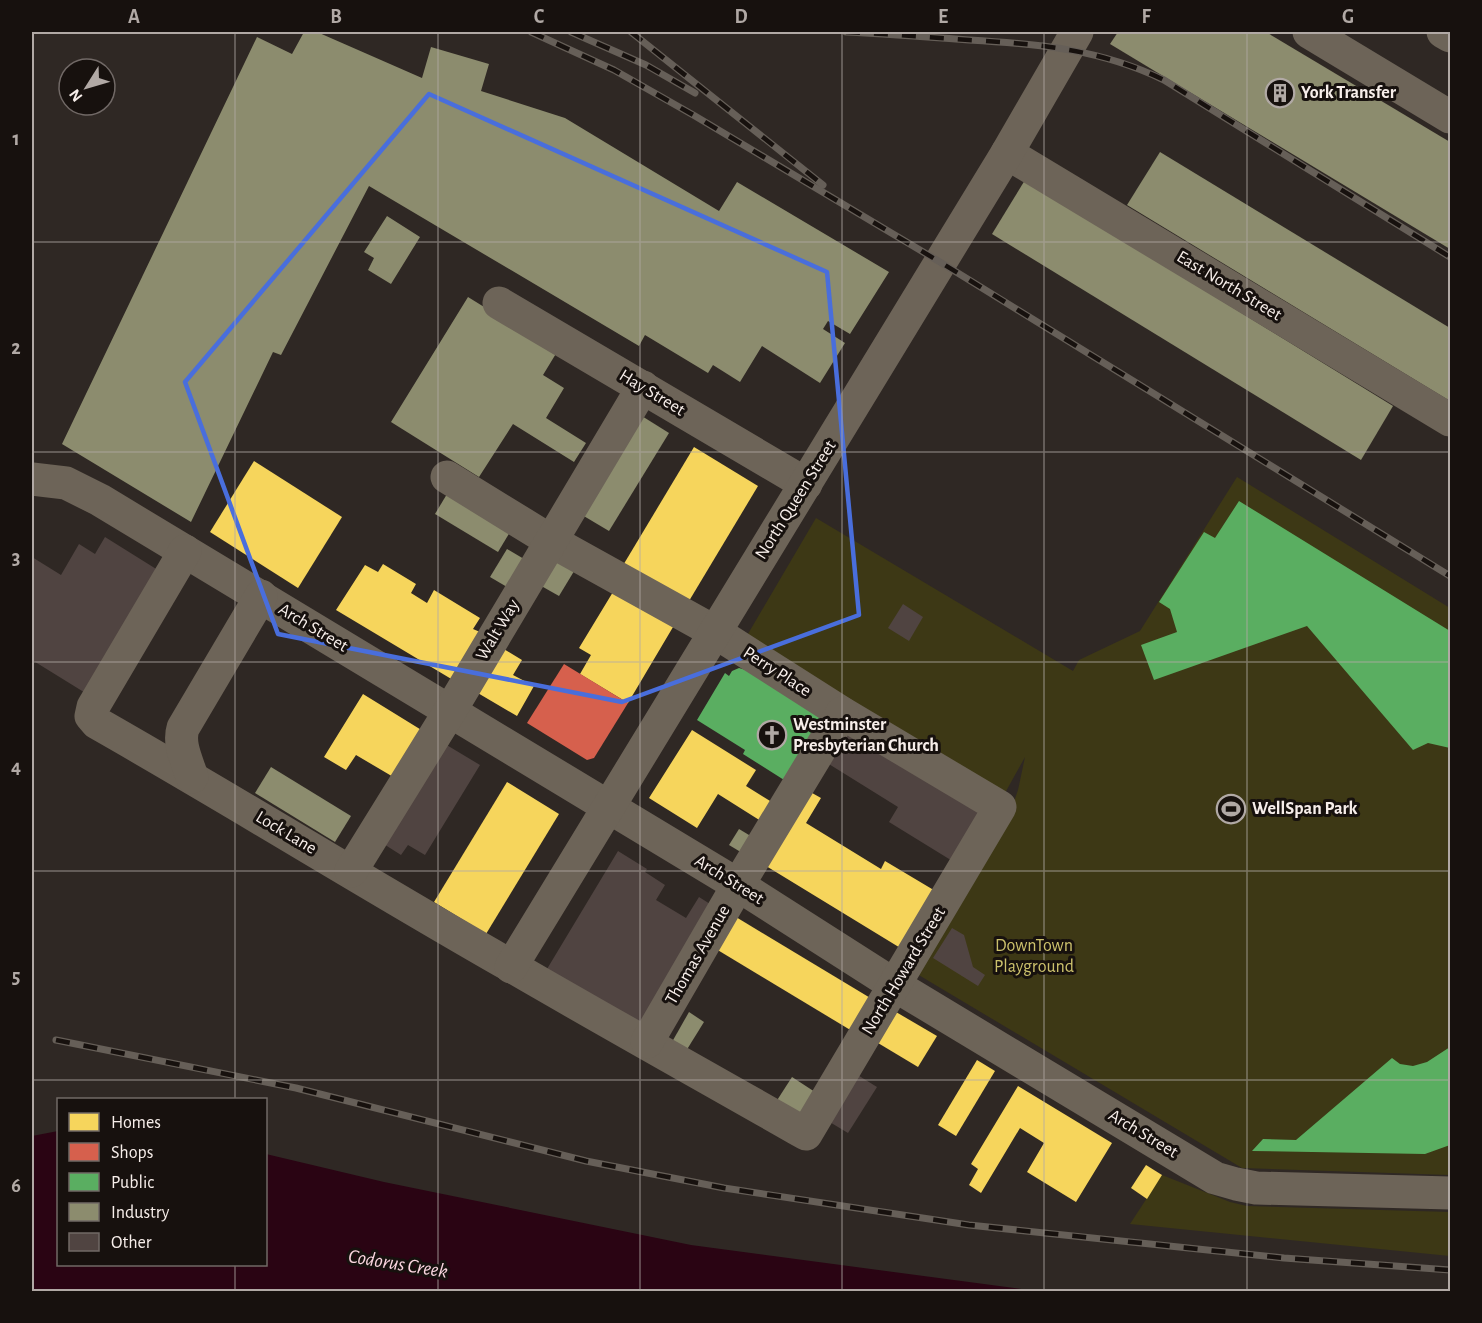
<svg xmlns="http://www.w3.org/2000/svg" width="1482" height="1323" font-family="'Alegreya Sans',sans-serif">
<rect width="100%" height="100%" fill="#2f2824"/>
<g fill="#3d3815">
<path d="M1237 477 1450 608V1175L1242 1168 917 974 1005 828 1018 790 1025 757 1005 793 745 639 816 518 1073 671 1079 660 1140 631Z"/>
<path d="M1162 1175 1230 1202 1247 1206 1450 1212V1256L1130 1224Z"/>
</g>
<path fill="#2a0413" d="M58 1131V1264H266V1154L384 1182 691 1245 1036 1291H32V1136Z"/>
<g fill="#f6d55c">
<path d="M694 447 758 486 686 606 622 567Z"/>
<path d="M254 461 342 517 298 588 210 532Z"/>
<path d="M383 564 416 584 411 593 427 603 434 590 480 618 473 629 480 632 453 680 336 610 365 565 378 572Z"/>
<path d="M616 587 676 622 628 703 580 674 591 655 579 648Z"/>
<path d="M497 645 522 660 513 675 534 686 517 716 471 689Z"/>
<path d="M363 694 423 731 395 778 356 755 346 770 324 757Z"/>
<path d="M692 730 756 770 746 786 775 804 764 823 718 794 697 828 649 798Z"/>
<path d="M507 782 559 814 486 934 434 902Z"/>
<path d="M805 789 821 798 806 823 881 869 885 861 937 892 902 949 761 863Z"/>
<path d="M731 914 872 999 852 1031 711 946Z"/>
<path d="M896 1012 937 1036 918 1067 878 1043Z"/>
<path d="M977 1060 995 1071 956 1136 938 1125Z"/>
<path d="M1018 1086 1112 1143 1076 1202 1027 1172 1044 1143 1020 1128 981 1193 969 1185 978 1169 971 1164Z"/>
<path d="M1146 1165 1162 1175 1147 1199 1131 1188Z"/>
</g>
<path fill="#d6604d" d="M564 664 628 703 594 758 587 760 527 723Z"/>
<g fill="#5aae61">
<path d="M1239 501 1450 631V748L1428 743 1413 750 1307 626 1154 680 1141 645 1177 632 1170 609 1159 602 1204 532 1215 538Z"/>
<path d="M739 668 746 670 834 716 792 785 743 754 745 750 697 720 725 673 729 676 732 671Z"/>
<path d="M1450 1047V1145L1425 1154 1252 1151 1263 1139 1296 1140 1392 1058 1400 1064 1413 1066 1427 1062Z"/>
</g>
<g fill="#8c8c6e">
<path d="M304 32H317L422 78 431 47 489 64 481 91 565 118 719 211 737 182 889 272 850 334 828 321 823 329 845 343 820 383 762 346 740 382 713 365 708 373 645 335 639 346 369 186 281 355 273 352 191 522 62 444 257 37 292 54Z"/>
<path d="M1118 32H1266L1450 142V249L1110 44Z"/>
<path d="M1160 152 1450 328V401L1127 205Z"/>
<path d="M1025 180 1393 406 1361 460 992 234Z"/>
<path d="M387 216 420 237 391 284 368 270 374 258 364 252Z"/>
<path d="M468 297 557 352 543 375 564 388 546 418 586 443 574 462 513 424 479 477 391 422Z"/>
<path d="M637 413 669 433 609 531 577 512Z"/>
<path d="M450 489 513 527 498 552 435 514Z"/>
<path d="M507 549 529 562 512 590 490 577Z"/>
<path d="M555 550 579 563 559 596 536 583Z"/>
<path d="M271 767 351 816 335 842 255 793Z"/>
<path d="M739 829 759 841 749 857 729 845Z"/>
<path d="M689 1012 704 1022 686 1051 672 1042Z"/>
<path d="M792 1077 815 1092 798 1120 774 1105Z"/>
</g>
<g fill="#504441">
<path d="M105 537 161 572 87 694 32 660V557L61 575 79 544 95 554Z"/>
<path d="M903 604 923 617 909 641 888 628Z"/>
<path d="M846 724 986 809 954 862 889 822 898 807 824 761Z"/>
<path d="M440 741 480 765 425 855 408 845 401 855 379 841Z"/>
<path d="M618 851 647 869 645 872 665 885 656 900 686 918 699 897 718 909 645 1029 547 969Z"/>
<path d="M952 928 964 935 973 967 985 975 978 986 933 958Z"/>
<path d="M856 1074 877 1087 848 1133 828 1121Z"/>
</g>
<g fill="none" stroke-linecap="round" stroke-linejoin="round">
<g stroke="#6d6458" stroke-width="33">
<path d="M1309 32 1450 117"/>
<path d="M1443 32 1450 36"/>
<path d="M1007 153 1450 420"/>
<path d="M499 303 806 484"/>
<path d="M32 479 66 483 100 500 738 885 896 986 1215 1178 1236 1184 1256 1188 1450 1193"/>
<path d="M185 551 93 707 91 716 97 723C236 802 372 887 511 966 609 1023 708 1078 806 1134L1000 807 842 713 715 632 551 541 447 477"/>
<path d="M192 777C187 761 178 744 183 728L261 596"/>
<path d="M351 871 450 711 643 387"/>
<path d="M511 967 1007 153 1077 32"/>
<path d="M647 1042 738 885 842 713"/>
</g>
<g stroke="#665f58" stroke-width="7">
<g id="rail">
<path d="M531 32 614 70 695 116 940 262 1450 576"/>
<path d="M571 32 646 65 695 93"/>
<path d="M631 32 823 185"/>
<path d="M846 32C887 34 928 37 969 40 1039 44 1100 49 1164 80L1450 257"/>
<path d="M56 1040 296 1088 586 1161 724 1188 969 1225 1284 1258 1450 1270"/>
</g>
</g>
<use href="#rail" stroke="#17110e" stroke-width="4.5" stroke-dasharray="14" stroke-linecap="butt"/>
</g>
<path fill="none" stroke="#496edc" stroke-width="4.5" stroke-linejoin="round" d="M429 94 827 272 859 615 622 702 278 634 185 382Z"/>
<path fill="none" stroke="#b1a9a5" stroke-width="1.5" stroke-opacity="0.55" d="M235 32V1100M438 32V1292M640 32V1292M842 32V1292M1044 32V1292M1247 32V1292M32 242H1450M32 452H1450M32 662H1450M32 871H1450M32 1080H1450M235 1264V1292"/>
<defs>
<g id="building-ring" transform="scale(1.5)"><circle r="9.5" fill="#17110e" stroke="#b1a9a5" stroke-width="1.5"/><path d="M-4-6H4V6H1V3H-1V6H-4ZM-2.5-4.3h1.7v1.8h-1.7ZM.8-4.3h1.7v1.8H.8ZM-2.5-1h1.7V.8h-1.7ZM.8-1h1.7V.8H.8Z" fill="#b1a9a5"/></g>
<g id="church-ring" transform="scale(1.5)"><circle r="9.5" fill="#17110e" stroke="#b1a9a5" stroke-width="1.5"/><path d="M-1.2-6h2.4v3.5h3.3v2.4h-3.3V6h-2.4V-.1h-3.3v-2.4h3.3Z" fill="#b1a9a5"/></g>
<g id="stadium-ring" transform="scale(1.5)"><circle r="9.5" fill="#17110e" stroke="#b1a9a5" stroke-width="1.5"/><path d="M0-5a6.5 5 0 1 0 0 10a6.5 5 0 1 0 0-10ZM-3.5-1.8h7v3.6h-7Z" fill="#b1a9a5"/></g>
</defs>
<g fill-rule="evenodd">
<use href="#building-ring" x="1280" y="93"/>
<use href="#church-ring" x="772" y="735"/>
<use href="#stadium-ring" x="1231" y="809"/>
</g>
<g text-anchor="middle" dominant-baseline="central" stroke-width="6" stroke-linejoin="round" paint-order="stroke">
<g font-size="18" font-weight="bold" fill="#f7eeea" stroke="#17110e" text-anchor="start">
<text x="1301" y="93">York Transfer</text>
<text x="793" y="725">Westminster<tspan x="793" dy="21">Presbyterian Church</tspan></text>
<text x="1252" y="809">WellSpan Park</text>
</g>
<g font-size="18" fill="#f7eeea" stroke="#17110e">
<text transform="translate(1229 286) rotate(31)">East North Street</text>
<text transform="translate(652 393) rotate(31)">Hay Street</text>
<text transform="translate(796 500) rotate(-58)">North Queen Street</text>
<text transform="translate(313 628) rotate(31)">Arch Street</text>
<text transform="translate(498 630) rotate(-59)">Walt Way</text>
<text transform="translate(777 672) rotate(33)">Perry Place</text>
<text transform="translate(286 833) rotate(31)">Lock Lane</text>
<text transform="translate(729 880) rotate(32)">Arch Street</text>
<text transform="translate(698 955) rotate(-60)">Thomas Avenue</text>
<text transform="translate(904 971) rotate(-59)">North Howard Street</text>
<text transform="translate(1143 1134) rotate(31)">Arch Street</text>
</g>
<g font-size="18" fill="#ccc16c" stroke="#17110e">
<text x="1034" y="946">DownTown<tspan x="1034" dy="21">Playground</tspan></text>
</g>
<g font-size="20" font-style="italic" fill="#fbd6e0" stroke="#17110e">
<text transform="translate(398 1264) rotate(9)">Codorus Creek</text>
</g>
</g>
<rect width="1482" height="1323" fill="none" stroke="#17110e" stroke-width="66"/>
<rect x="57" y="1098" width="210" height="168" fill="#17110e" stroke="#716966" stroke-width="1.5"/>
<rect x="69" y="1113" width="30" height="18" fill="#f6d55c" stroke="#716966" stroke-width="1.5"/>
<text x="111" y="1128" font-size="18" fill="#f7eeea">Homes</text>
<rect x="69" y="1143" width="30" height="18" fill="#d6604d" stroke="#716966" stroke-width="1.5"/>
<text x="111" y="1158" font-size="18" fill="#f7eeea">Shops</text>
<rect x="69" y="1173" width="30" height="18" fill="#5aae61" stroke="#716966" stroke-width="1.5"/>
<text x="111" y="1188" font-size="18" fill="#f7eeea">Public</text>
<rect x="69" y="1203" width="30" height="18" fill="#8c8c6e" stroke="#716966" stroke-width="1.5"/>
<text x="111" y="1218" font-size="18" fill="#f7eeea">Industry</text>
<rect x="69" y="1233" width="30" height="18" fill="#504441" stroke="#716966" stroke-width="1.5"/>
<text x="111" y="1248" font-size="18" fill="#f7eeea">Other</text>
<g transform="translate(87 87) rotate(233)"><circle r="28" fill="#17110e" stroke="#716966" stroke-width="1.5"/>
<path d="M0-4.5L10 22L0 15L-10 22Z" fill="#b1a9a5"/>
<text y="-9" font-size="16" font-weight="bold" text-anchor="middle" fill="#f7eeea">N</text>
</g>
<rect x="33" y="33" width="1416" height="1257" fill="none" stroke="#b1a9a5" stroke-width="2"/>
<g font-size="20" text-anchor="middle" font-weight="bold" fill="#b1a9a5">
<text x="134" y="23">A</text>
<text x="336" y="23">B</text>
<text x="539" y="23">C</text>
<text x="741" y="23">D</text>
<text x="943" y="23">E</text>
<text x="1146" y="23">F</text>
<text x="1348" y="23">G</text>
<text x="16" y="145">1</text>
<text x="16" y="354">2</text>
<text x="16" y="564">3</text>
<text x="16" y="773">4</text>
<text x="16" y="983">5</text>
<text x="16" y="1192">6</text>
</g>
</svg>
